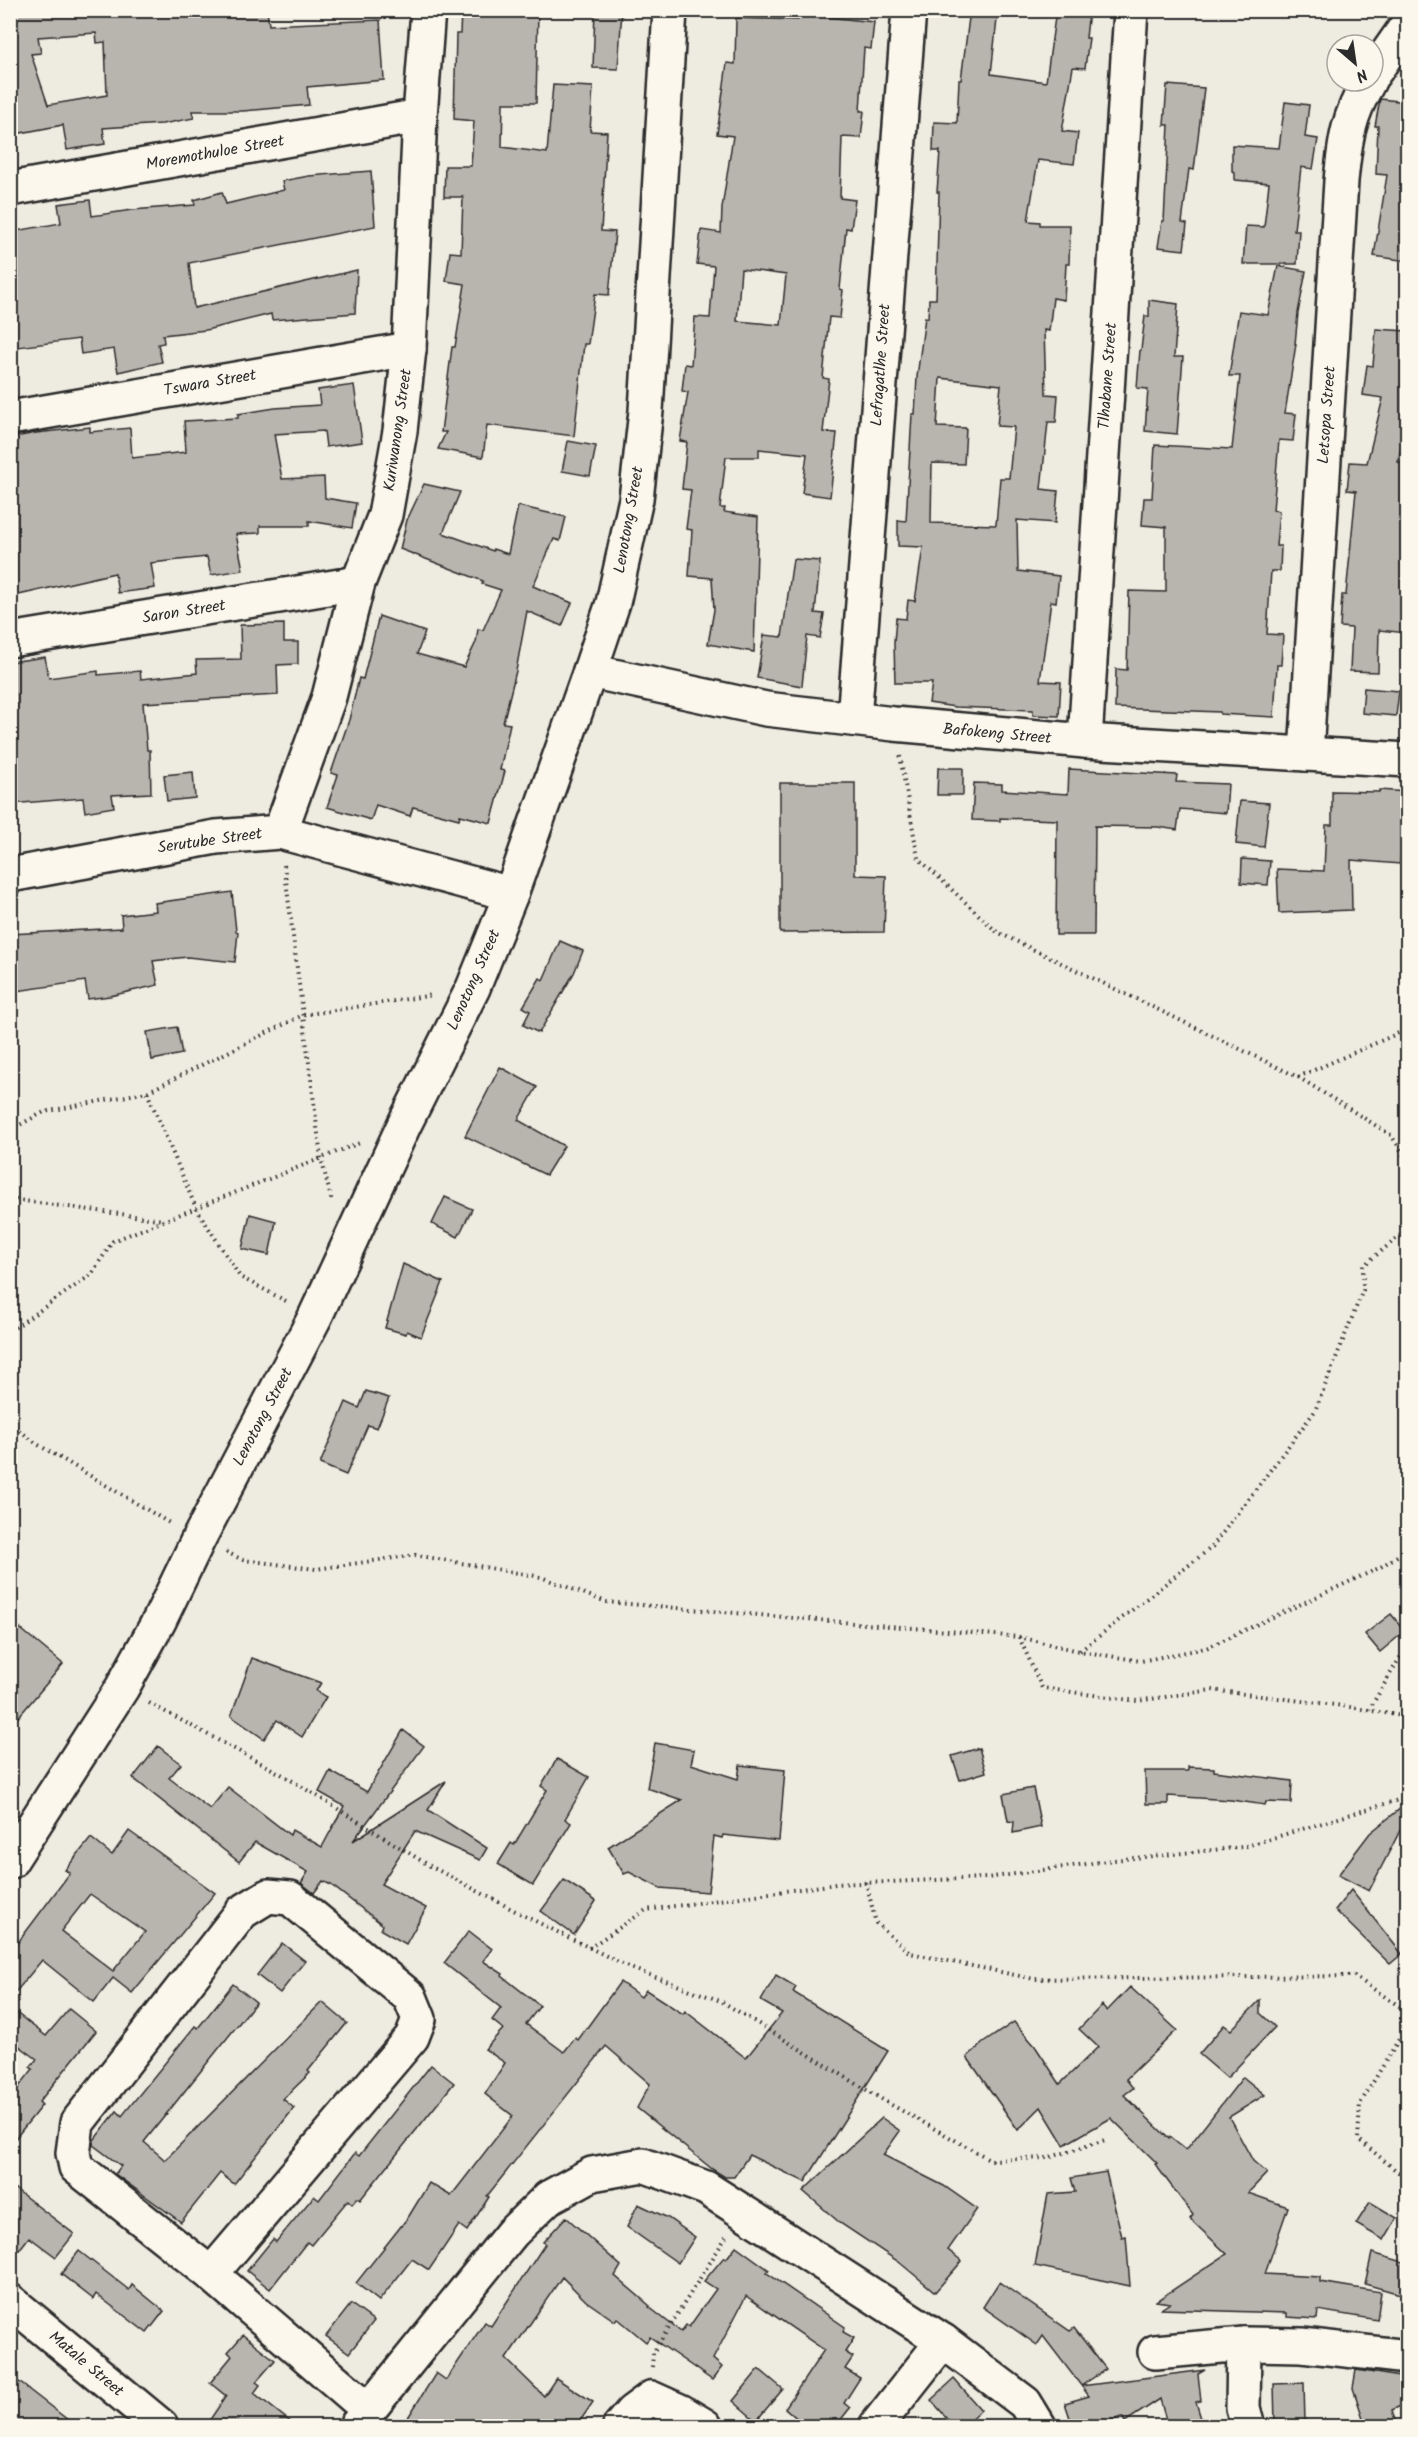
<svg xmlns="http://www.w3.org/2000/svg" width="1418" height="2437" font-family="Kalam,sans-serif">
<rect width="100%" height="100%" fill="#eeebe0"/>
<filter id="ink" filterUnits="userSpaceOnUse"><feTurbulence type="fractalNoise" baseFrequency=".0167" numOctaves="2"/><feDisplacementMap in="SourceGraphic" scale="12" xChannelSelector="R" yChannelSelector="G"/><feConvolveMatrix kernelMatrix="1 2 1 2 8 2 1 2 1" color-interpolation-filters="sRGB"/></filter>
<g filter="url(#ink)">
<g fill="#b8b5ae" stroke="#2b2b2b" stroke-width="1.5" fill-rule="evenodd">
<path d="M10 10H267L269 25 380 20 384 80 307 87 309 105 243 111H192L194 118 162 124 103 128 105 144 67 150 63 125 10 135ZM96 33 97 43 105 42 107 95 48 105 31 54 41 53 38 37Z"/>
<path d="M461 10H538L536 103H503L502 147 547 153 553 85 593 87 590 131 607 132 601 231 615 232 609 295 595 294 588 344H584L574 436 487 425 483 457 438 449 446 432H441L452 347H455L465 284 446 281 450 252 461 253 463 197H444L445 166H471L474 121 454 119 456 34H460Z"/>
<path d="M595 10H622L618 69 593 68Z"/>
<path d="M970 10H998L991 74 1046 82 1056 10H1089L1086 38H1089L1085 68 1073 67 1062 131 1078 133 1074 164 1038 160 1028 221 1040 222V225H1070L1069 264H1066L1064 300 1053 298 1049 331 1044 330 1046 394 1058 395 1056 422H1048L1041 489 1058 491 1055 523 1017 520 1018 571 1059 576 1056 602 1051 601 1040 681 1061 682 1059 716 1033 715V710L955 707 929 703 932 683H895L894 643 896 618 906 619 908 600 915 601 923 547 898 546V520L906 521 912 414H915L917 377 925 317 928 318 929 299H936L939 192H937L940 151H933L934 122 957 123 959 80H961ZM940 378 1001 385 997 426 1014 427 1009 478H1000L996 525 931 523 932 463 964 464 966 428 937 427Z"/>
<path d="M798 14 874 22 871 49 864 48 860 111H864L861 138 842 137 840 198 855 200 851 229 846 228 840 289 843 290 840 318 829 317 823 378 829 379 823 432 837 433 830 497 802 493 807 454 759 449V457H726L720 508H725L724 512 758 517 754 652 708 644 714 610 712 578 689 576 692 530 686 529 691 490 682 489 687 442 680 441 688 392 682 391 685 364 691 365 695 317 710 318 714 266 697 264 701 230 721 233 722 208 733 136 717 134 727 63 735 64 736 18 798 20ZM741 269 786 275 781 325 737 321Z"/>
<path d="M1167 85 1204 88 1194 170 1189 169 1182 223 1187 224 1184 250 1158 247 1162 221H1164L1169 125H1164Z"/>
<path d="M1380 99 1407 102V261L1374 256 1387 175 1376 174 1378 126H1375Z"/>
<path d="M1285 102 1309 105 1305 137 1318 139 1313 169 1301 167 1294 230H1299L1297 264H1243L1246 226 1264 227 1269 183 1235 180V172L1232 171V145L1279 148Z"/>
<path d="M371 171 375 226 189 263 194 308 357 270 355 313 272 320 271 314 206 330 163 335 164 343 158 344 162 362 118 372 114 349 81 354 79 339 10 348V283L17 281 10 232 61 223 58 204 90 200 92 216 132 210 195 205 194 200 222 192 226 204 284 190 282 181 309 176Z"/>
<path d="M1278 266 1306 271 1298 313 1295 344H1296L1285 413 1296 414 1293 441 1279 440 1273 510 1279 511 1276 546H1281L1280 571H1271L1267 634 1283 635 1281 665H1277L1274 717 1220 714V712L1115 708 1116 669 1127 670 1129 591 1166 592V527L1142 525 1144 498H1152L1155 445 1232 449 1240 376H1229L1239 311 1268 315Z"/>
<path d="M1149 300 1178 304 1174 357H1183L1177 434 1145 431 1148 389 1137 388 1140 350H1141L1145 316 1149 317Z"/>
<path d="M1376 329 1407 331V418L1398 462 1407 463V633L1379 630 1378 672 1350 671 1352 628 1340 627 1342 595H1346L1356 491 1347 490 1350 462 1367 463 1383 398 1363 395 1367 365 1373 366Z"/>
<path d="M354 385 362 442 326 447 324 431 274 434 282 479 324 477 325 498 356 503 352 528 309 521V526H260V533L236 534 243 570 211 575 207 557 151 563 155 588 118 593 115 573 10 597V438L36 433 90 427V432L130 428 132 458 186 452 184 421 238 418V414L275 408 320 405 318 390Z"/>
<path d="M568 441 596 446 590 476 562 471Z"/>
<path d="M424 484 460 492 443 533 493 551V549L508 554 518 506 566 517 560 541 554 539 533 586 572 603 562 626 527 611 516 671 503 723 510 724 500 770 505 771 491 823 460 815 459 819 413 807 410 816 376 805 371 820 327 807 338 775 331 773 349 720 359 678 363 679 379 616 425 632 417 654 464 667 476 642 478 629 483 630 501 590 482 584 483 581 400 549 407 520Z"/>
<path d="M793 559 820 561 815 613 824 614 820 638 807 636 802 686 757 678 764 635 782 637Z"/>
<path d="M284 624V642H298V664L277 665 278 695 143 703 147 750H150L151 793 112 795 114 807 85 812 83 798 10 804V662L45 657 49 678 98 671V675L140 671 141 679 197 673 196 660 241 659 240 625Z"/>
<path d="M1364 688 1399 691 1396 716 1362 713Z"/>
<path d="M938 768H963V795H937Z"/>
<path d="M1069 769 1177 775 1176 782 1228 784 1226 813 1180 809 1177 830 1158 827 1095 826 1094 935H1056L1057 820 1000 818V821L972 820 974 783 1002 784V790L1068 794Z"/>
<path d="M193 772 195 798 167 801 164 775Z"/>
<path d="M780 783H855V875L886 876 884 932 780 933Z"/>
<path d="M1379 790 1407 792V818L1403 817 1400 864 1351 860 1352 910 1279 913 1277 869 1324 871 1326 825H1332V791L1379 792Z"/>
<path d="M1240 801 1269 803 1264 847 1236 844Z"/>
<path d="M1242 859 1270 861 1268 885 1241 883Z"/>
<path d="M232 892 236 931 238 932 235 962 187 957 153 961 158 985 110 996 88 999 85 981 10 992V934L122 928 121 915 156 911 155 903Z"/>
<path d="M560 941 583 951 574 973 539 1033 523 1025 530 1011 523 1007 540 978 543 980Z"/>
<path d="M177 1027 182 1054 152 1060 147 1032Z"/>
<path d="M500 1067 537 1087 518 1120 564 1146 546 1175 465 1136Z"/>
<path d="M445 1197 472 1209 458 1237 432 1224Z"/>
<path d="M250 1214 276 1221 269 1255 242 1249Z"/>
<path d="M403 1264 443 1282 421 1337 407 1331 406 1334 385 1328Z"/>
<path d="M366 1391 389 1398 377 1428 368 1425 346 1475 320 1464 346 1402 359 1408Z"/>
<path d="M1391 1614 1405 1631 1380 1652 1365 1634Z"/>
<path d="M10 1620 63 1664 10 1727Z"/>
<path d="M252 1658 321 1683 316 1691 326 1697 302 1737 277 1720 264 1739 231 1716Z"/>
<path d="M403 1730 424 1746 353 1841 446 1781 428 1810 487 1848 480 1860 415 1831 381 1884 426 1908 406 1944 381 1930 383 1925 331 1885 323 1881 314 1893 301 1883 308 1872 255 1842 239 1862 133 1778 158 1746 181 1764 169 1778 210 1809 228 1787 290 1835 292 1830 322 1847 344 1806 319 1792 330 1771 367 1792Z"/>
<path d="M655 1743 694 1750 691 1764 738 1779 740 1765 785 1770 779 1841 723 1835 722 1838 714 1836 708 1892 660 1888 629 1872 624 1874 608 1847 682 1800 647 1788Z"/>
<path d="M979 1748 986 1772 960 1780 952 1756Z"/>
<path d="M557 1759 589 1777 565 1819 571 1823 533 1885 498 1864 511 1843 514 1845 547 1790 541 1786Z"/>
<path d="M1188 1767 1214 1768V1771L1292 1781 1291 1803 1266 1802 1265 1805 1231 1800 1168 1796V1804H1146L1145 1771H1188Z"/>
<path d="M1033 1788 1041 1827 1013 1833 1014 1822 1008 1821 1003 1794Z"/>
<path d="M1407 1803V1817L1369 1891 1338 1875 1370 1833Z"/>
<path d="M129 1831 215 1893 132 1993 113 1978 94 2002 42 1960 10 1999V1953L70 1873 65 1870 91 1838 112 1855ZM90 1894 145 1932 113 1971 61 1931Z"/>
<path d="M564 1880 596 1901 574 1935 541 1911Z"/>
<path d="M1351 1890 1402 1954 1390 1964 1335 1910Z"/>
<path d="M469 1931 492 1949 483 1961 503 1974 502 1976 540 2006 526 2024 564 2052 575 2038 578 2040 620 1982 641 1997 646 1990 683 2014 685 2011 746 2058 782 2013 761 2001 776 1975 796 1987 793 1992 888 2051 805 2182 749 2155 734 2177H725L712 2169 637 2108 650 2084 606 2046 487 2196 489 2197 467 2231 459 2225 429 2270 412 2259 379 2301 356 2283 409 2216 429 2183 451 2196 513 2116 485 2094 505 2063 485 2049 503 2029 492 2020 501 2008 444 1963Z"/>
<path d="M282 1943 305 1961 280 1993 257 1975Z"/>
<path d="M233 1984 256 2002 144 2142 165 2160 322 2002 347 2023 308 2071 310 2073 283 2099 294 2108 234 2184 220 2173 181 2222 115 2174 121 2166 93 2145 94 2140 117 2111 122 2116 195 2026 198 2028Z"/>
<path d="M1130 1987 1177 2030 1126 2079 1133 2088 1124 2095 1169 2139 1170 2137 1186 2150 1243 2077 1265 2095 1229 2117 1253 2161 1267 2173 1248 2193 1288 2207 1265 2274 1320 2277V2282L1381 2292 1377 2320 1318 2310 1317 2319 1287 2317V2313L1161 2309 1170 2303 1156 2301 1227 2254 1190 2219 1193 2215 1155 2164 1157 2163 1111 2118 1064 2145 1041 2107 1018 2130 967 2057 983 2043 1014 2022 1035 2046 1060 2084 1098 2047 1079 2029 1102 2005 1107 2011Z"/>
<path d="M1260 2000V2013L1275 2027 1227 2078 1199 2054 1224 2025 1231 2030Z"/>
<path d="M10 2008 46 2036 69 2009 96 2031 39 2102 42 2105 10 2145V2098L33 2069 30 2067 37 2059 10 2039Z"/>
<path d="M431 2065 454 2083 360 2200 357 2198 352 2204 348 2200 311 2245 307 2242 270 2289 247 2271 273 2239 276 2242 314 2196 319 2200 355 2153 359 2156Z"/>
<path d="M882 2118 900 2131 883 2155 944 2186 977 2209 948 2250 962 2261 935 2292 899 2262 840 2223 803 2191Z"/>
<path d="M1106 2172 1122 2237 1126 2236 1130 2286 1035 2266 1048 2194 1075 2192 1071 2178Z"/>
<path d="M10 2185 74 2234 56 2257 29 2237 10 2262Z"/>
<path d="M1370 2202 1397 2218 1384 2240 1356 2224Z"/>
<path d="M638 2204 668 2218 695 2237 678 2263 627 2227Z"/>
<path d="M566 2217 621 2266 615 2276 650 2306 649 2307 681 2332 686 2325 689 2327 716 2289 704 2281 724 2257 726 2259 736 2246 769 2270 767 2273 845 2327 843 2332 854 2338 845 2352 853 2357 845 2369 860 2378 844 2403 850 2408 835 2427H807L785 2408 824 2350 746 2296 713 2359 722 2367 712 2380 650 2337 646 2342 617 2318 615 2321 586 2301 562 2277 506 2359 544 2396 556 2378 593 2402 576 2427H402L436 2373 446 2380 485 2322 491 2326 545 2244 543 2242Z"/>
<path d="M79 2251 129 2290 132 2285 164 2311 147 2333 96 2294 93 2299 61 2274Z"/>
<path d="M1372 2253 1407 2263V2296L1365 2284Z"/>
<path d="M999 2282 1070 2331 1074 2328 1106 2369 1081 2386 1205 2370 1198 2374 1201 2401 1196 2402 1202 2422 1184 2427H1168L1160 2399 1125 2422 1122 2417 1092 2427H1073L1065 2403 1089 2396 1043 2336 1037 2345 983 2307Z"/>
<path d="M351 2304 374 2321 349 2353 326 2336Z"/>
<path d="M243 2335 275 2360 256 2382 260 2385 254 2393 297 2427H205L226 2396 210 2383 232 2356 228 2352Z"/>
<path d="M759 2369 783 2389 756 2421 733 2401Z"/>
<path d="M1356 2370 1407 2378V2403L1392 2410 1397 2427H1366L1353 2388Z"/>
<path d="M10 2375 77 2427H10Z"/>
<path d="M954 2379 981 2410 963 2427H955L931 2400Z"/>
<path d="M1304 2383 1305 2424 1275 2425 1274 2384Z"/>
</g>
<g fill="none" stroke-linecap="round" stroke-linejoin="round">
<g stroke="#2b2b2b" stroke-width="38">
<g id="street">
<path d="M1373 74 1408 24"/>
<path d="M10 189 420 116"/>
<path d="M10 418 409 349"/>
<path d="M10 640 358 583"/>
<path d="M590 671 766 709 894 724 1085 741 1408 760"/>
<path d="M854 719 909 10"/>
<path d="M1085 741 1131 10"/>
<path d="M1306 754 1341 181C1345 140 1348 117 1369 81"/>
<path d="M280 832 329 697 358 583 385 515 400 431 409 349 420 116 428 10"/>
<path d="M10 875 216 837 280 832 511 894"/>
<path d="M10 1862 122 1688 159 1621 198 1540 315 1317 404 1125 473 988 511 894 590 671 613 603 636 499 646 411 670 10"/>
<path d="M211 2274 412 2037 419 2019 410 1997 290 1898 268 1896 242 1912 77 2123 73 2153 76 2167 211 2274 369 2410"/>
<path d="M10 2301 161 2426"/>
<path d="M1244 2344 1243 2408 1248 2426"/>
<path d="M1155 2352 1244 2344 1302 2345 1408 2357"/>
<path d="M356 2426 512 2233 548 2198 592 2174 643 2165 706 2188 943 2341 1025 2403 1039 2426"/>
<path d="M620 2426 632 2412 651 2398 680 2411 705 2426"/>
<path d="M876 2426 943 2341"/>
</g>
</g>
<g stroke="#2b2b2b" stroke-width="4" stroke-dasharray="1.5 4.5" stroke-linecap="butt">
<path d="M900 756 918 858 997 932 1298 1077 1391 1135 1408 1161"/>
<path d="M284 865 321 1158 332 1202"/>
<path d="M1298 1077 1408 1029"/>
<path d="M147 1092 196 1208 240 1277 288 1302"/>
<path d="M10 1130 44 1112 147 1092 303 1015 433 995"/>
<path d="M10 1197 17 1200 164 1220"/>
<path d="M10 1331 91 1275 113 1241 362 1142"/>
<path d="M10 1423 37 1444 171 1524"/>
<path d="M226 1552 243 1560 316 1569 415 1555 541 1577 606 1602 1019 1637 1079 1651 1141 1661 1206 1648 1379 1568 1408 1549"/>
<path d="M1019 1637 1042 1688 1137 1701 1212 1690 1343 1706 1408 1717"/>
<path d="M1080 1651 1212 1547 1315 1411 1363 1290V1266L1408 1229"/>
<path d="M149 1703 283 1775 430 1866 525 1916 633 1969 721 2001 888 2103 991 2160 1048 2158 1105 2140"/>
<path d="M1369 1710 1408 1644"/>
<path d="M866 1882 876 1923 910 1953 1034 1979 1354 1976 1408 2012"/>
<path d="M589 1948 646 1910 836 1884 987 1878 1114 1860 1243 1847 1408 1797"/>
<path d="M1408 2024 1360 2104 1358 2139 1398 2172 1408 2173"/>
<path d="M652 2367 653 2353 726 2237"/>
</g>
<use href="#street" stroke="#fbf7ec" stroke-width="33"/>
</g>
</g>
<g text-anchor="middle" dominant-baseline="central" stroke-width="4.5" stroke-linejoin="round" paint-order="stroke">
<g font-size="16" fill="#2b2b2b" stroke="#fbf7ec">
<text transform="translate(215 153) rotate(-10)">Moremothuloe Street</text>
<text transform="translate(881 365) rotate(-86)">Lefragatlhe Street</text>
<text transform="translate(1108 376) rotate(-86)">Tlhabane Street</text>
<text transform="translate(210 383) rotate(-10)">Tswara Street</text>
<text transform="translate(1327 415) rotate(-86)">Letsopa Street</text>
<text transform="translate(398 430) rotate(-82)">Kuriwanong Street</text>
<text transform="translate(629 520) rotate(-80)">Lenotong Street</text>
<text transform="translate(184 612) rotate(-9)">Saron Street</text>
<text transform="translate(997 734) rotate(5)">Bafokeng Street</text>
<text transform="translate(210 841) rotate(-8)">Serutube Street</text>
<text transform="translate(474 980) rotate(-66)">Lenotong Street</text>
<text transform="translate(263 1417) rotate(-62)">Lenotong Street</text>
<text transform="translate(86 2364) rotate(40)">Matale Street</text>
</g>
</g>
<rect width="1418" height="2437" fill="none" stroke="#fbf7ec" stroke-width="36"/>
<rect x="18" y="18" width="1382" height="2401" fill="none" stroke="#2b2b2b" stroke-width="2" filter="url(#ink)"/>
<g transform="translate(1355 63) rotate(151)"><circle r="28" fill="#fbf7ec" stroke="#a8a59f" stroke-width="1.5"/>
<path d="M0-4.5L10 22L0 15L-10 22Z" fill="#2b2b2b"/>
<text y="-9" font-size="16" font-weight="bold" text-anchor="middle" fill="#2b2b2b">N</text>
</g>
</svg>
